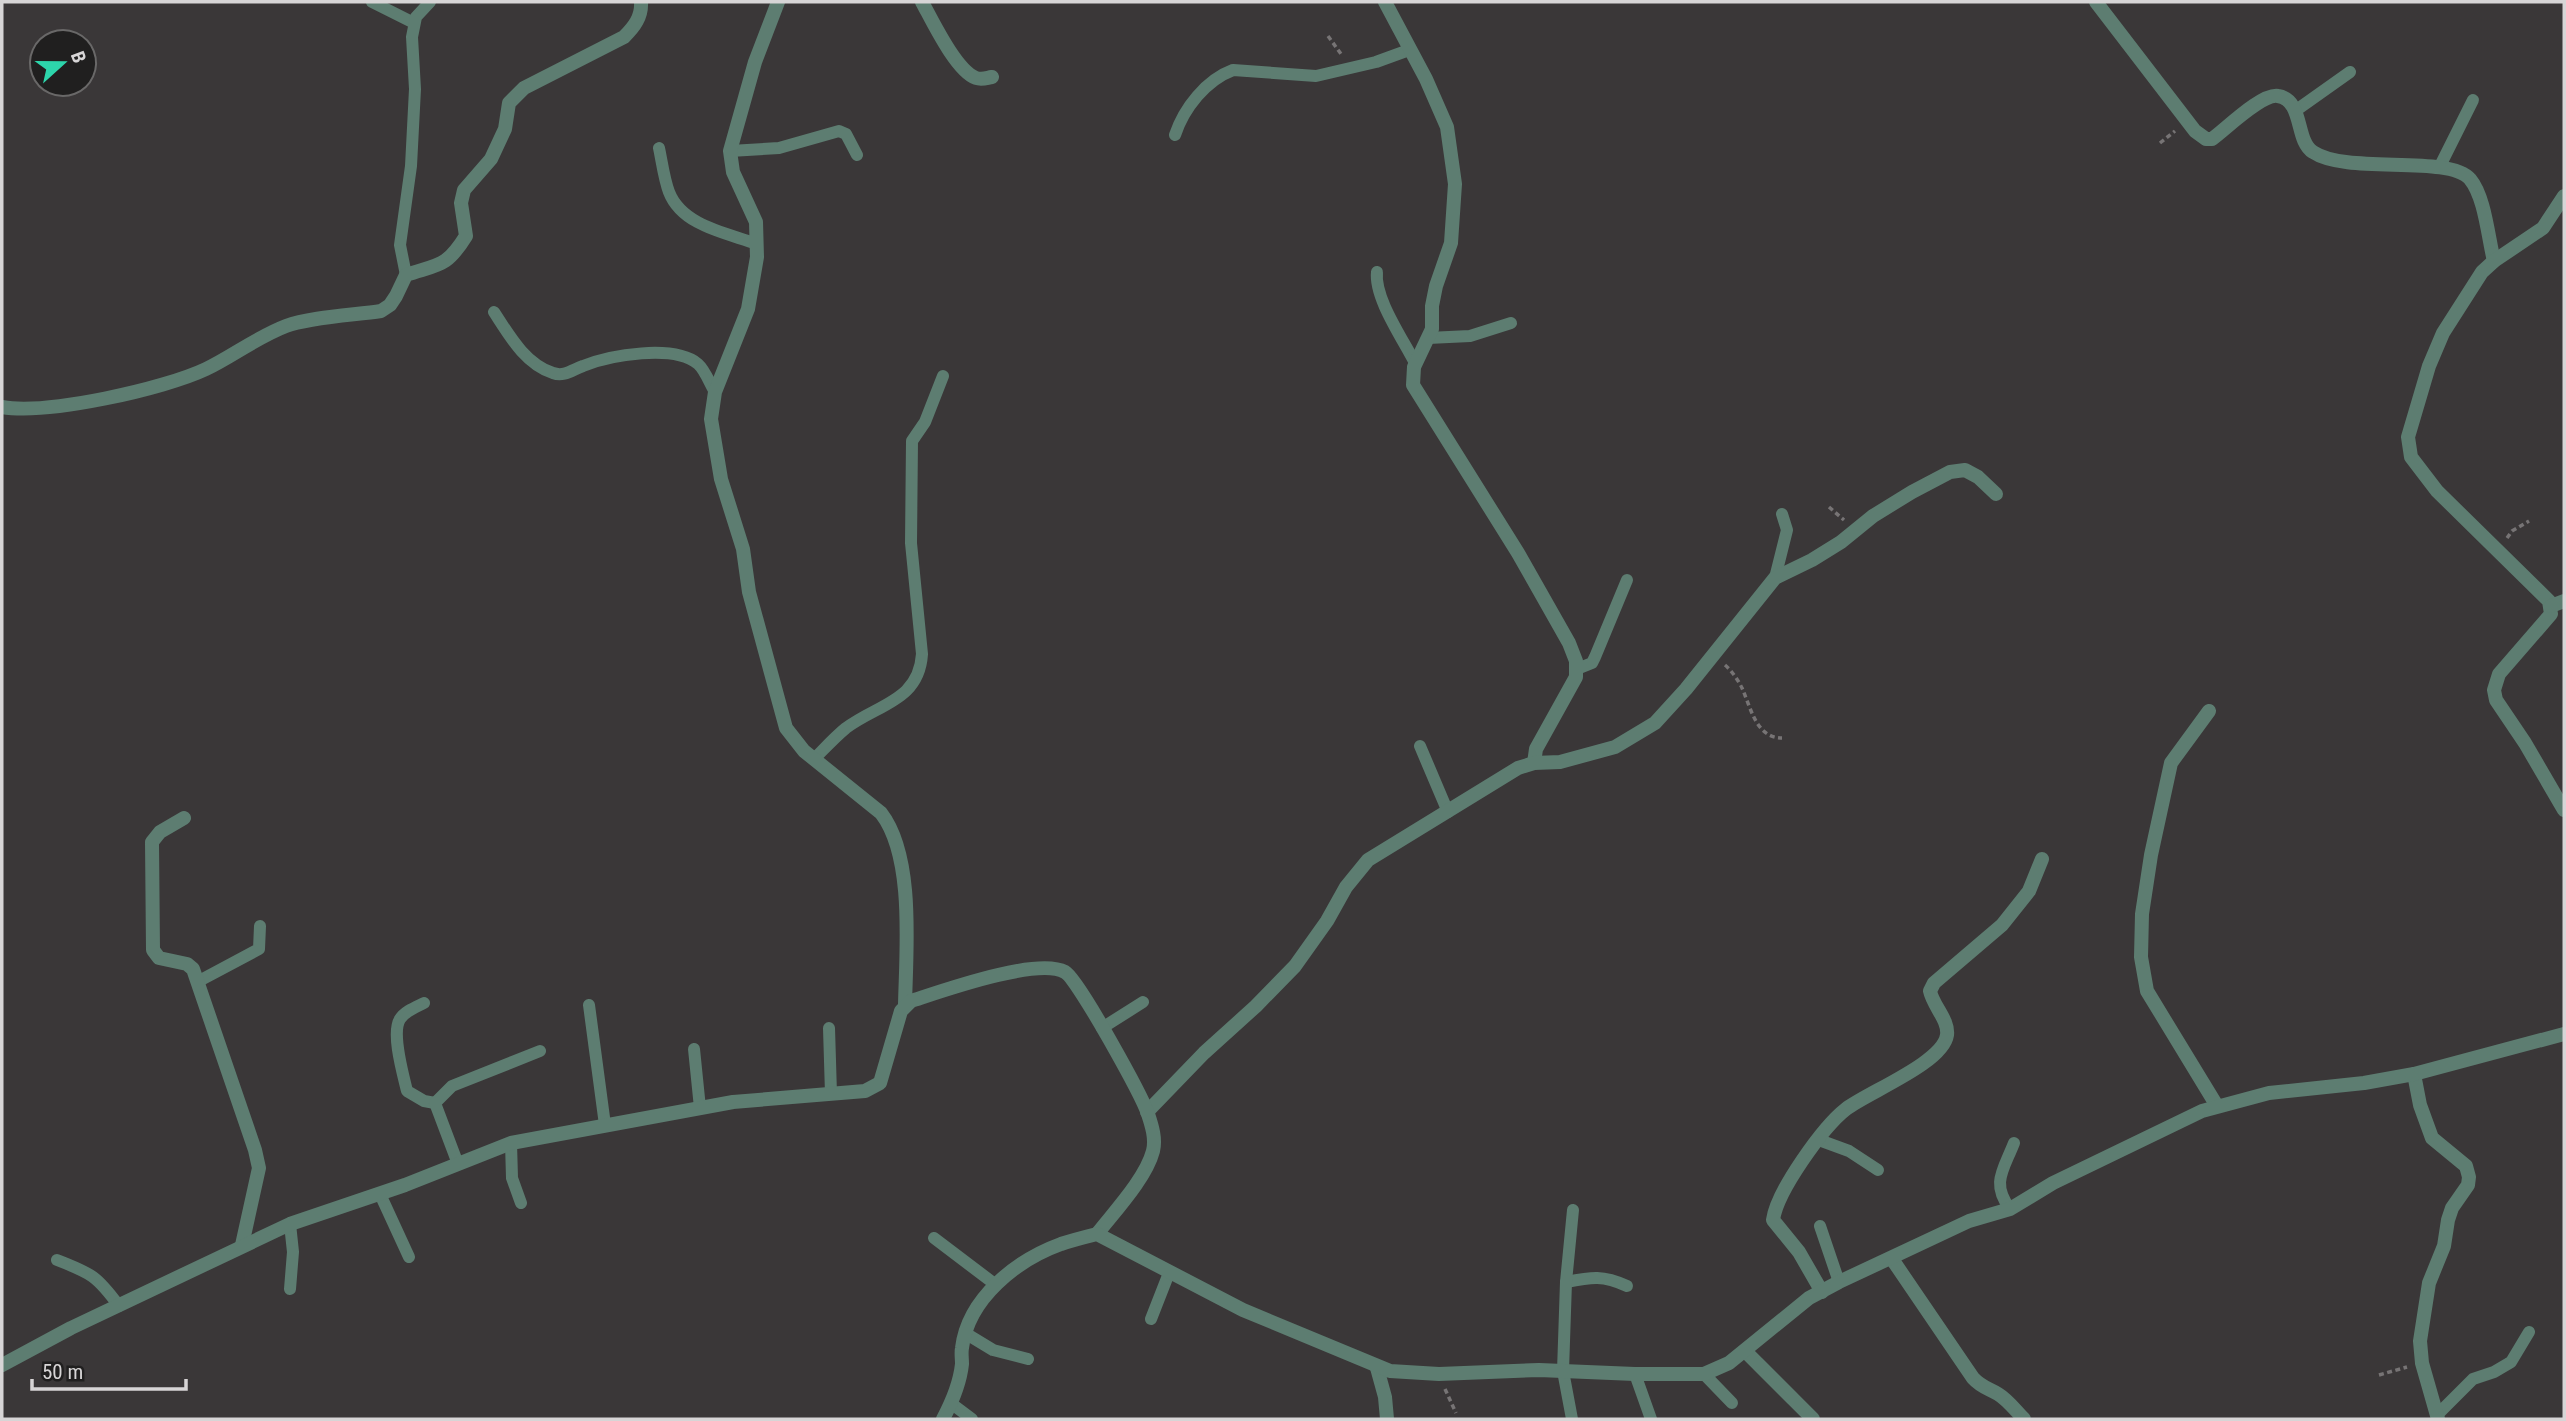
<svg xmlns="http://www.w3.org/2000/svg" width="2566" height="1421" font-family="'Roboto Condensed',sans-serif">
<rect width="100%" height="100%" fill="#3a3738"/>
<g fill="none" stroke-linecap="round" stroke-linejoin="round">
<g stroke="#777475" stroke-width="3.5" stroke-dasharray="5 3.5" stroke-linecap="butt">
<path d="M1328 36 1341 54"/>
<path d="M2160 143 2175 131"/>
<path d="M1829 507 1844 520"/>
<path d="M2507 538 2512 531 2529 521"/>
<path d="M1725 665C1732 671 1738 680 1742 688 1751 708 1756 738 1782 738"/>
<path d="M2379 1375 2407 1367"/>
<path d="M1445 1389 1456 1413"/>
</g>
<g stroke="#5d7d71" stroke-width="12">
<path d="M372 2 414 23"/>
<path d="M2295 111 2350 72"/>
<path d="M1175 135C1184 108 1206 80 1233 70L1316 76 1376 62 1409 50"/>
<path d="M659 148C662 162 664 179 669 192 682 226 727 233 757 244"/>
<path d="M730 151 779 148 839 131 846 134 857 155"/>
<path d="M2439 168 2473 100"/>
<path d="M1377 272C1374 298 1403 339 1415 363"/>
<path d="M406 275 400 245 411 166 415 89 412 37 416 17 430 2"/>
<path d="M494 312C509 335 525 364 553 373 564 377 572 370 583 366 610 355 674 344 698 364 705 370 710 384 715 392"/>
<path d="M1428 338 1470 336 1511 323"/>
<path d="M1775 578 1787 530 1782 514"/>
<path d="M1577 669 1592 663 1595 657 1627 580"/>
<path d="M1420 746 1448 812"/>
<path d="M814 759C824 749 835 737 846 728 878 704 919 701 922 654L911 543 912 441 925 422 943 376"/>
<path d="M199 981 259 949 260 926"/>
<path d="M424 1003C416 1007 405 1011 400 1019 391 1033 403 1074 407 1091L424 1101 435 1103"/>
<path d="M589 1005 605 1125"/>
<path d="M829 1028 831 1094"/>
<path d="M1102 1028 1143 1002"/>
<path d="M694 1049 700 1108"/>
<path d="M1819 1140 1849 1151 1878 1170"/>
<path d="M511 1143 512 1178 521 1203"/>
<path d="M458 1164 435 1103 452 1086 540 1051"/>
<path d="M380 1194 409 1257"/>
<path d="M2010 1209C1991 1183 2003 1171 2014 1143"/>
<path d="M290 1224 293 1252 290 1289"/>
<path d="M1820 1226 1839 1282"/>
<path d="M934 1238 996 1285"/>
<path d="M57 1260C91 1273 97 1276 119 1306"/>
<path d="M1566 1282C1592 1277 1603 1275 1627 1286"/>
<path d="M1151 1319 1169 1273"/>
<path d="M965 1333 993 1350 1028 1359"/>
<path d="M1635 1374 1651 1419"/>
<path d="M1704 1374 1732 1403"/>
<path d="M952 1404 972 1419"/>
<path d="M2437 1415 2473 1379 2494 1372 2511 1362 2529 1332"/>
<path d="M1572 1419 1563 1371 1566 1282 1573 1210"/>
</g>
<g stroke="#5d7d71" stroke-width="14">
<path d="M778 2 755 62 730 151 733 172 756 222 757 257 748 309 715 392 711 419 721 479 743 549 749 592 786 728 804 751 881 813C915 857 906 952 905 1005"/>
<path d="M922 2C932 20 956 71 976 78 982 80 986 78 992 77"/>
<path d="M1385 2 1426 79 1447 127 1455 184 1451 243 1436 286 1432 306V329L1414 367 1413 385 1518 553 1569 643 1576 661V677L1536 749 1534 763"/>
<path d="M2096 2 2195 131 2206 139H2212C2226 129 2262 93 2278 96 2304 100 2295 141 2313 152 2347 175 2448 154 2470 179 2485 197 2488 237 2494 261"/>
<path d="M2564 196 2543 228 2494 261 2482 272 2443 333 2429 366 2408 437 2411 457 2437 491 2549 601 2551 614 2499 674 2494 690 2496 700 2525 743 2564 810"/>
<path d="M2 407C47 415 164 389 206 369 233 356 257 337 286 326 310 317 354 315 381 311L390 305 396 296 406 275C439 264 446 268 466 236L461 203 464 190 491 159 505 129 509 103 524 88 624 37C634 27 642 17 641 2"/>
<path d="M2551 606 2564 601"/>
<path d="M2209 711 2171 763 2151 855 2142 914 2141 957 2147 991 2217 1106"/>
<path d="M184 818 160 832 152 842 153 950 159 958 187 964 193 969 255 1150 259 1168 242 1245"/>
<path d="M2414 1074 2420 1105 2432 1138 2466 1166 2469 1177 2468 1185 2452 1208 2448 1220 2444 1246 2429 1283 2420 1341 2422 1363 2438 1419"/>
<path d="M1147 1112 1204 1053 1256 1006 1295 966 1327 921 1346 887 1368 860 1518 768 1534 763 1560 762 1615 747 1655 723 1686 689 1775 578 1812 560 1841 542 1873 516 1912 492 1950 472 1965 470 1978 477 1996 494"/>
<path d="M1892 1259 1973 1378C1981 1387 1988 1388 1998 1394 2008 1400 2016 1411 2024 1419"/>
<path d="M1822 1292 1799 1252 1773 1220C1777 1191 1823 1127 1846 1109 1868 1092 1943 1063 1947 1035 1949 1020 1933 1006 1930 991L1934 983 2002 925 2029 891 2042 859"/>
<path d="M1745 1351 1813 1419"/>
<path d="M2 1365 71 1328 290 1224 405 1185 511 1143 733 1102 865 1091 880 1083 901 1011 911 1001C942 991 1037 957 1065 972 1078 979 1142 1096 1148 1114 1152 1126 1156 1139 1153 1151 1146 1178 1115 1211 1097 1234"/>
<path d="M1377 1368 1385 1397 1387 1419"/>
<path d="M943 1419C952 1402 960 1383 962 1364 962 1358 961 1353 962 1348 968 1298 1017 1260 1061 1244 1073 1240 1085 1237 1097 1234L1243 1310 1390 1371 1439 1374 1539 1370 1635 1374H1704L1729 1363 1809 1298 1839 1282 1969 1221 2010 1209 2053 1183 2202 1111 2269 1093 2364 1083 2414 1074 2564 1034"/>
</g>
</g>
<rect width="2566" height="1421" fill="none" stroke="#d7d5d6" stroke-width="7"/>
<g transform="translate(63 63) rotate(69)"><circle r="33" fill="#201f1f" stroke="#696868" stroke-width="2"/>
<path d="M0-5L12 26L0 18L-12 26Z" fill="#2dd5ab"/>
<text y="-10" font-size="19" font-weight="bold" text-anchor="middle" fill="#d7d5d6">B</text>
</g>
<path d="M32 1379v10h154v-10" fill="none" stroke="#d7d5d6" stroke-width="3.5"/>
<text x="42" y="1379" font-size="21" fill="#d7d5d6" stroke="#201f1f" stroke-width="5" paint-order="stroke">50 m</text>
</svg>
